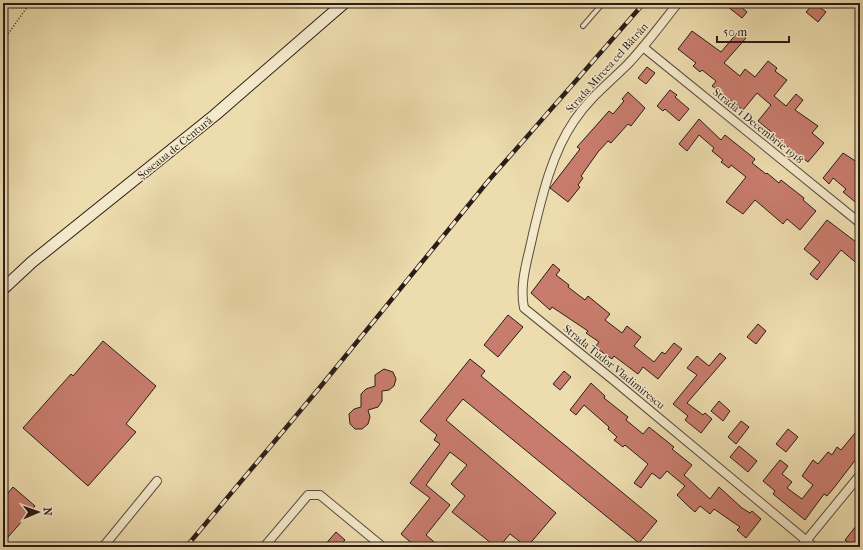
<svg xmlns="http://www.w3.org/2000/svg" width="863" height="550" font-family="'IM FELL French Canon',serif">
<rect width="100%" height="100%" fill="#eddcae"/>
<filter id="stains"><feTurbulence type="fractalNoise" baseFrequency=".005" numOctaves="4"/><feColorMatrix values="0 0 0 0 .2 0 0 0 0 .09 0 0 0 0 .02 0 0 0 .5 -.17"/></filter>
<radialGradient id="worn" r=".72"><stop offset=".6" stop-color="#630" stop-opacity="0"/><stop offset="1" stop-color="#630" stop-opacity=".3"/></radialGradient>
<g fill="#c87c6d" stroke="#291d19">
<path d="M723 3H736L747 12 742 18Z"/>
<path d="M814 3 826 12 818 22 806 12Z"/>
<path d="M692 31 721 52 738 32 746 38 724 63 740 76 745 69 755 77 768 61 777 68 775 71 787 80 774 96 786 106 796 94 803 100 795 110 818 126 812 133 824 143 808 162 774 137 775 135 758 121 771 105 757 93 743 110 712 86 716 81 702 70 700 72 693 66 696 63 678 49Z"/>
<path d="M647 67 655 73 646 84 638 78Z"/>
<path d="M670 90 677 95 675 97 689 109 679 121 665 109 663 111 657 106Z"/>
<path d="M628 92 645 108 631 126 628 124 611 143 608 141 598 152 581 176 583 178 578 185 580 187 568 202 550 188 580 149 577 147 609 111 613 114 624 101 622 99Z"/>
<path d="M699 119 721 140 725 135 755 159 752 163 766 174 767 173 779 183 781 180 804 198 803 200 816 211 800 230 787 219 783 224 755 200 743 214 726 202 746 177 731 165 729 168 721 162 723 160 712 151 714 148 699 135 687 151 679 144Z"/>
<path d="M843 153 860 164V206L843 192 846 189 833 178 829 184 823 178Z"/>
<path d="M827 220 860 245V266L841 250 817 280 810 274 820 262 804 249Z"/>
<path d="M553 264 560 270 556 275 569 285 568 287 585 300 588 296 610 314 605 320 622 333 627 326 641 337 634 346 654 362 662 352 665 354 674 343 682 349 658 379 643 367 638 374 614 356 612 359 595 347 599 342 586 333 588 331 552 307 550 310 531 293Z"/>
<path d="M508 315 523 327 498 357 484 345Z"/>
<path d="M758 324 766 331 756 344 747 337Z"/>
<path d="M103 341 156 386 126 424 136 432 88 486 23 428 71 374 73 376Z"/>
<path d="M720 353 726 358 687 403 703 415 705 413 712 419 701 433 685 420 688 416 673 404 697 375 687 368 697 356 709 366Z"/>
<path d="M470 359 485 371 481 376 657 521 639 543 463 399 446 420 556 513 527 547 510 534 499 547H496L452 512 465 496 451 484 467 465 450 452 426 485 450 505 426 535 440 547H416L401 534 430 498 410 483 440 444 434 440 437 435 420 421Z"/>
<path d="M384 369 393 372 396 379 394 386 389 390 382 391V401L378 407 368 410 370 417 368 424 362 429H355L350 424 349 414 354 409 361 407V394L366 389 375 386V375Z"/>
<path d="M564 371 571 377 560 390 553 384Z"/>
<path d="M591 383 605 396 604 398 628 417 626 420 643 434 649 427 674 447 672 449 692 465 684 475 710 499 719 487 742 508 750 513 752 511 761 519 746 538 737 530 740 527 714 509 710 514 700 506 695 512 687 505 677 495 685 486 667 471 660 479 652 473 641 488 634 483 648 464 625 445 623 447 614 440 617 437 608 429 609 427 584 405 576 415 570 410Z"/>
<path d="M719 401 730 411 723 421 711 411Z"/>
<path d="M741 421 749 427 736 444 728 437Z"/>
<path d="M860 427V454L833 489 827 496 824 494 805 520 773 494 775 491 763 481 780 460 788 466 782 474 792 482 787 488 802 499 813 485 802 476 813 460 818 464 828 452 832 455 837 447 841 450Z"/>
<path d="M788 429 798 437 786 452 776 444Z"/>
<path d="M739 446 757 461 748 472 730 457Z"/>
<path d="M13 487 35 506 3 543V499Z"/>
<path d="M860 521V544L858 547H854L845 540Z"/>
<path d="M336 532 345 540 339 547H323Z"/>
</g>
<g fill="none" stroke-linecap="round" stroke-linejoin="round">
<g stroke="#5a4d3e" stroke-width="6">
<path id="lane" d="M583 26 603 3"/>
</g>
<g stroke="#5a4d3e" stroke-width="10">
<g id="street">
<path d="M678 3C662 23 646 45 628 64 609 83 589 98 574 121 552 153 542 196 533 234 528 259 519 283 524 308L612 379 814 547"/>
<path d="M643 47 860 223"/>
<path d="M103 547 157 481"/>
<path d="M264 547 308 495H320L383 547"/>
<path d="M801 547 860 475"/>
</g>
</g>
<g stroke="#291d19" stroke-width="13">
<path id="secondary" d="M3 289 32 262 215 115 344 3"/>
</g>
<path stroke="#291d19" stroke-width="1.5" stroke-dasharray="1 2" stroke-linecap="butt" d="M3 41 30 3"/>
<use href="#lane" stroke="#f3e8ca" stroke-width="4"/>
<use href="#street" stroke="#f3e8ca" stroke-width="8"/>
<use href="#secondary" stroke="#f3e8ca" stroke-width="11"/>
<g stroke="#291d19" stroke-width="4.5">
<path id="rail" d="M186 547 321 386 489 180 644 3"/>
</g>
<use href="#rail" stroke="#f3e8ca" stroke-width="3" stroke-dasharray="9" stroke-linecap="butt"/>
</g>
<g text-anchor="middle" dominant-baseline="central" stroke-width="3" stroke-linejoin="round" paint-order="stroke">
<g font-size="11" fill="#291d19" stroke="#f3e8ca">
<text transform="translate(607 68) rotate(-48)">Strada Mircea cel Bătrân</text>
<text transform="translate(758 126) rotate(39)">Strada 1 Decembrie 1918</text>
<text transform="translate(175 148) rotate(-39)">Șoseaua de Centură</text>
<text transform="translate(614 367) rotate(39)">Strada Tudor Vladimirescu</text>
</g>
</g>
<rect width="863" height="550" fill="none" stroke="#eddcae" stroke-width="16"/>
<rect x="4" y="4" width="855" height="542" fill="none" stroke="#291d19" stroke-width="2"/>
<rect x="8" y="8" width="847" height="534" fill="none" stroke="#291d19"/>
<g transform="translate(38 512) rotate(88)" stroke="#f3e8ca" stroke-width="3" paint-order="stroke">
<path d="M0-3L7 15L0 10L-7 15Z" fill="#291d19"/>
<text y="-6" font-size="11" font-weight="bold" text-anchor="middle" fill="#291d19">N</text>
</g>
<path d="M717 36v6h72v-6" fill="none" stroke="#291d19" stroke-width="2"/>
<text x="723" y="36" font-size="12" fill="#291d19" stroke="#f3e8ca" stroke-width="3" paint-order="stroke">50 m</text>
<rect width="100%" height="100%" filter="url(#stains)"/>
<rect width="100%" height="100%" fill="url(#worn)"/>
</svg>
